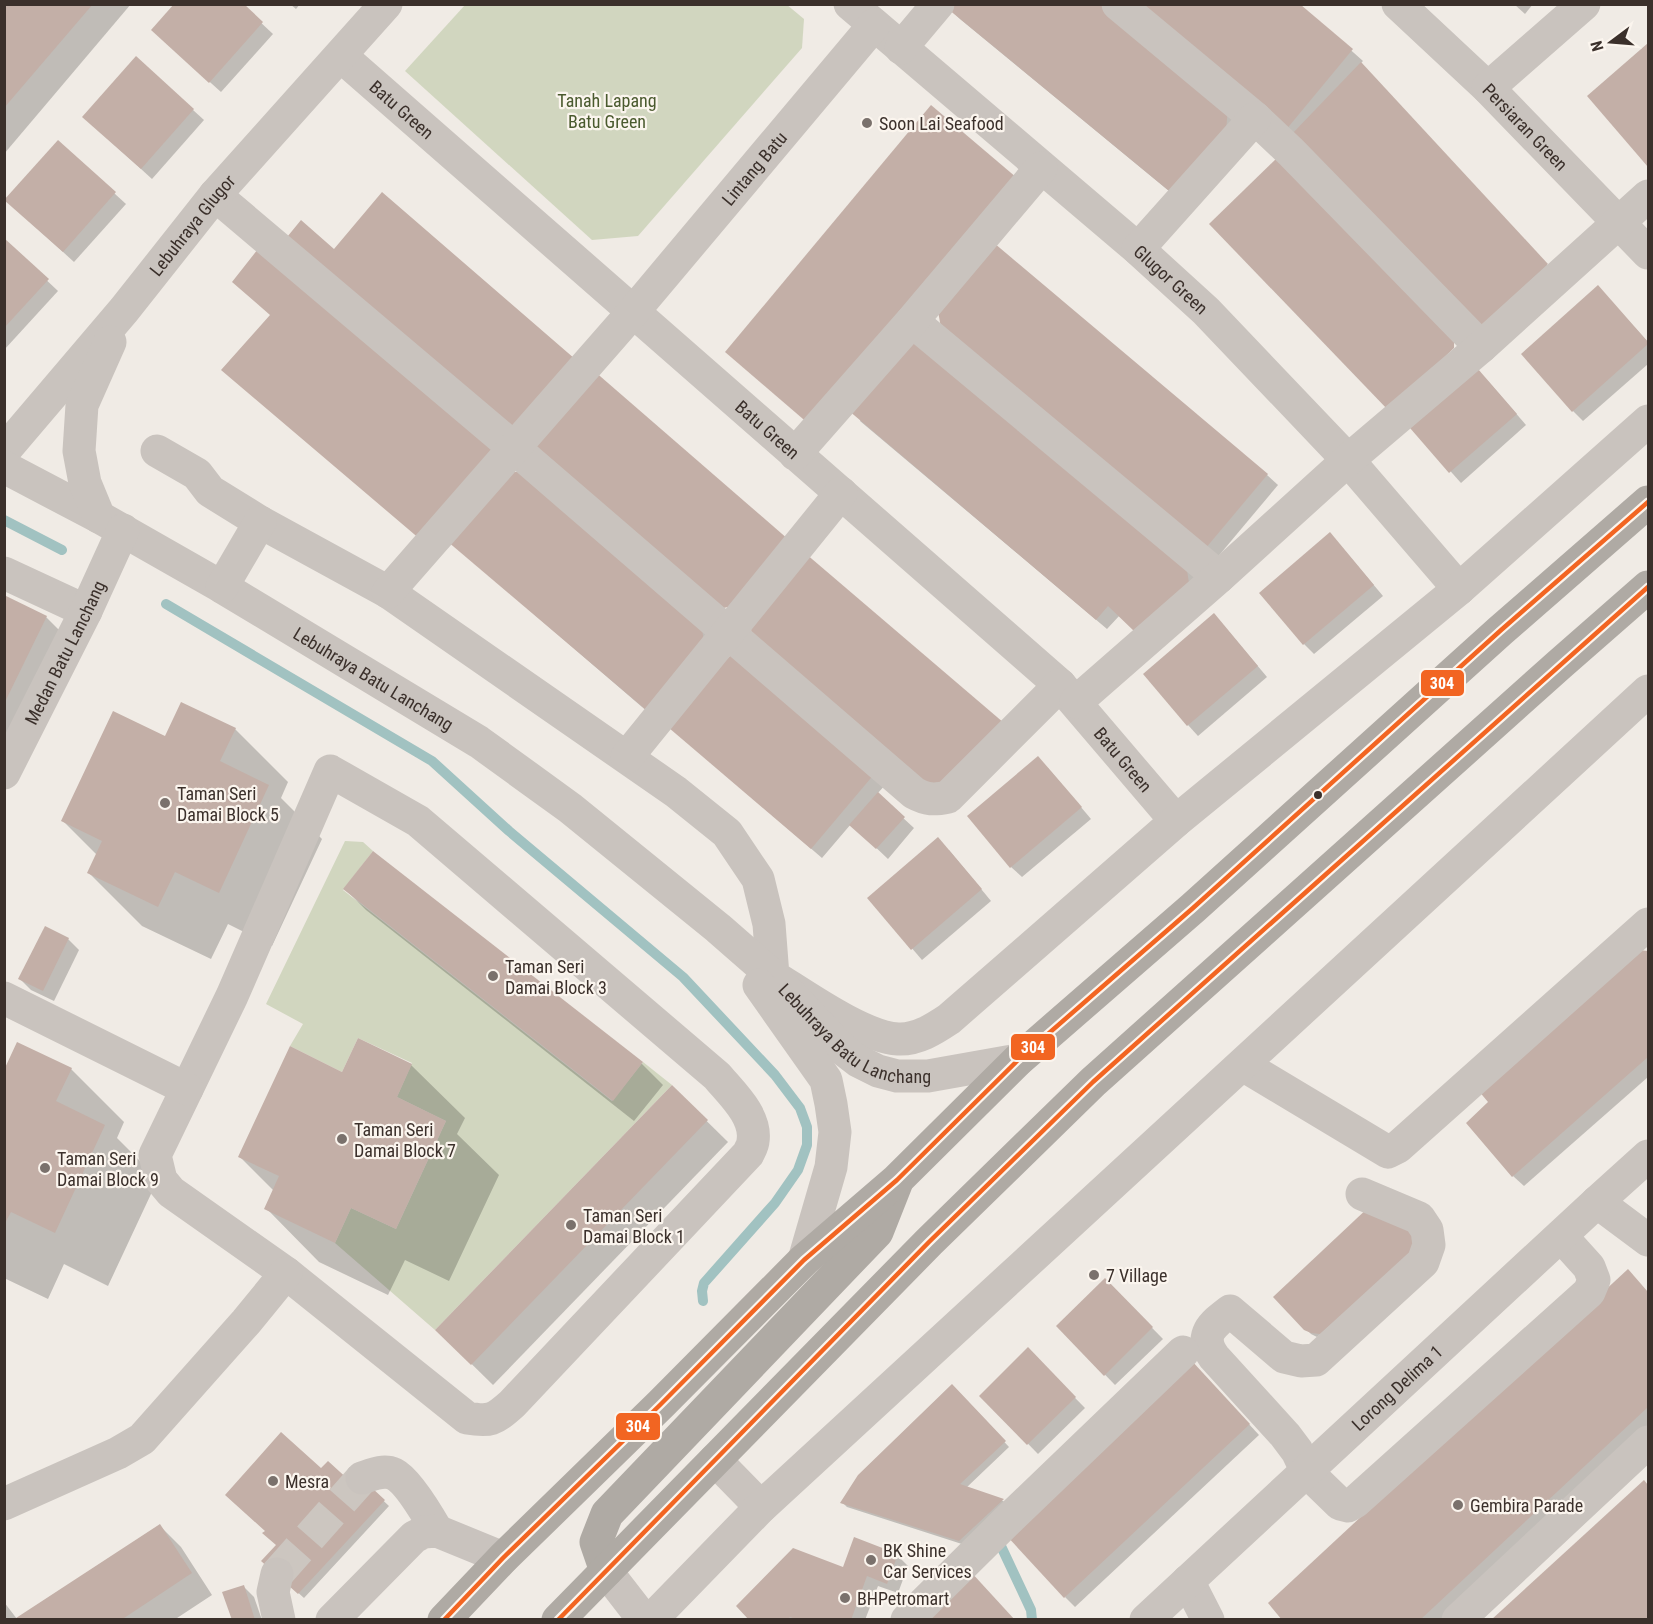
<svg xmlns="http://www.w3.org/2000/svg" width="1653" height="1624" font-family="'Roboto Condensed',sans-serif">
<rect width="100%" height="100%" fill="#f0ebe5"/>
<g fill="#d1d6bf">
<path d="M786 4 804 19 802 48 638 236 592 240 405 71 465 5Z"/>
<path d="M345 841 363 842 373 851 343 890 612 1101 643 1062 672 1085 435 1330 335 1243 351 1208 396 1229 446 1121 397 1097 412 1063 358 1038 342 1072 290 1046 303 1024 266 1004Z"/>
</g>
<g fill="#0003">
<path d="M4 4H131L4 154Z"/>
<path d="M241 4 273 34 221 92 164 41Z"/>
<path d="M290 4H300L296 9Z"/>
<path d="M953 4 1238 120 1186 205 960 19 950 9Z"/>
<path d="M1137 4H1299L1363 61 1361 63 1557 276 1486 342Z"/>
<path d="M1514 4H1533L1525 14Z"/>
<path d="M1648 45V165L1589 96Z"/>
<path d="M193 110 204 120 152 179 95 127Z"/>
<path d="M58 142 126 204 74 262 17 210Z"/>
<path d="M4 240 58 291 4 350Z"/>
<path d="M1598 287 1648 342V364L1583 421 1573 411Z"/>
<path d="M953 338 1267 475 1278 485 1216 559Z"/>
<path d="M905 345 1196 576 1199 594 1120 615 1107 629 860 421Z"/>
<path d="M1488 381 1526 425 1461 483 1412 428Z"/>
<path d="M449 541 711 633 656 719Z"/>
<path d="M1340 545 1383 596 1314 654 1304 644Z"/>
<path d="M4 597 46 617 67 638 4 745Z"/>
<path d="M1224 626 1267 677 1198 736 1188 725Z"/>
<path d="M722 655 886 784 877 794 914 828 888 859 851 824 822 858 675 732Z"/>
<path d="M235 729 288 782 281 798 322 839 272 946 228 924 211 959 142 926 89 873 97 855 63 821 166 738Z"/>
<path d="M1048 768 1091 819 1022 877 1011 867Z"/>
<path d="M949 850 991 901 922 960 869 898Z"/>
<path d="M345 889 642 1064 663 1085 634 1121 366 910Z"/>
<path d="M68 939 79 950 54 1001 31 990 20 979Z"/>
<path d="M1640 952 1648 953V1077L1524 1186 1513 1176Z"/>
<path d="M411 1065 465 1118 457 1134 499 1175 449 1281 405 1260 388 1295 319 1262 266 1208 274 1191 240 1157Z"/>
<path d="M71 1069 124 1122 117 1138 158 1179 108 1286 64 1264 48 1299 4 1278V1073Z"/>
<path d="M672 1087 728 1142 493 1385 437 1330Z"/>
<path d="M1425 1243 1317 1337 1311 1334 1275 1297Z"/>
<path d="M1628 1271 1648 1293V1438L1453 1620H1284Z"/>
<path d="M1105 1280 1163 1339 1115 1385 1058 1326Z"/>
<path d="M1028 1350 1085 1408 1038 1454 981 1396Z"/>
<path d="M1202 1373 1259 1435 1075 1607 1065 1597Z"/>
<path d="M952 1386 1009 1447 966 1488 1003 1501 1008 1505 965 1545 847 1507 842 1502Z"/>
<path d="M321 1471 351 1484 358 1477 389 1506 304 1598 263 1561 278 1545 266 1531Z"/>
<path d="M1644 1482 1648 1487V1620H1493Z"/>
<path d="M160 1526 181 1547 212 1595 174 1620H4V1602L17 1619Z"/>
<path d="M897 1555 908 1566 898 1593 878 1586 865 1620H751L844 1569Z"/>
<path d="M243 1586 254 1597 262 1620H233Z"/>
</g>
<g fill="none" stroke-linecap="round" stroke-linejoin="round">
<g stroke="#a1c2c1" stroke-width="10">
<path d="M4 520 62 550"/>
<path d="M166 604 432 761 509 831 683 977 775 1075 800 1108 807 1127V1145L798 1170 775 1203 704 1283 702 1291 703 1301"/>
<path d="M1000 1544 1031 1610 1032 1620"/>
</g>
</g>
<g fill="#c3afa7">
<path d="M4 4H93L4 108Z"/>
<path d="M174 4H244L263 22 209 83 151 30Z"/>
<path d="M951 4H1105L1228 108 1226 131 1174 195 948 9Z"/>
<path d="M1137 5H1301L1353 49 1285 131Z"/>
<path d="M1648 43V167L1587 96Z"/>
<path d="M136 56 194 109 141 169 82 117Z"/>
<path d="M1361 62 1548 264 1475 332 1291 135Z"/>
<path d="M931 105 1017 178 810 425 725 352Z"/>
<path d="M58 140 116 192 63 252 4 200Z"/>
<path d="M1280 155 1454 336V348L1389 411 1209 224Z"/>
<path d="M382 192 575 359 518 427 499 428 283 242 301 220 334 249Z"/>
<path d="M4 238 49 279 4 328Z"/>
<path d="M994 243 1268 474 1205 549 941 328 938 311Z"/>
<path d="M258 249 496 442V456L421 540 221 370 270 315 232 282Z"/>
<path d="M1598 285 1648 342V344L1572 412 1521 354Z"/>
<path d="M926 341 1186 564 1189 583 1135 632 1108 606 1096 620 848 410 904 343Z"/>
<path d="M1478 369 1517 414 1449 473 1410 428Z"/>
<path d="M593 370 789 540 732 606 711 611 537 459V437Z"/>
<path d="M504 472H532L701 621 704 643 645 709 447 541Z"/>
<path d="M1330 532 1374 585 1303 645 1259 593Z"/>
<path d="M805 553 1004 723 943 784H920L752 639 750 619Z"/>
<path d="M4 595 47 616 4 704Z"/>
<path d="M1214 613 1258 666 1187 726 1143 674Z"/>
<path d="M735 651 876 772 811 849 662 722Z"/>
<path d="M181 702 236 728 220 761 269 785 219 893 175 872 158 907 87 873 102 841 61 821 113 711 165 736Z"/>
<path d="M1038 756 1082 807 1010 868 967 816Z"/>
<path d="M878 792 905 817 876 849 849 825Z"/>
<path d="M938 837 982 889 911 950 867 898Z"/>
<path d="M373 851 643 1062 613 1101 343 889Z"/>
<path d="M45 926 69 938 43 991 18 979Z"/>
<path d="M1639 950 1648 951V1057L1512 1177 1466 1123 1488 1102 1478 1090Z"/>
<path d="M358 1038 412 1064 397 1097 446 1121 396 1229 351 1208 335 1243 264 1209 279 1176 238 1157 290 1046 342 1072Z"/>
<path d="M17 1042 72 1068 56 1101 105 1125 55 1233 11 1212 4 1225V1070Z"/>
<path d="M672 1085 708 1120 471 1365 435 1330Z"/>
<path d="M1371 1205 1421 1237 1420 1245 1320 1334 1311 1333 1304 1330 1273 1297Z"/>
<path d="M1628 1269 1648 1292V1407L1420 1620H1282L1268 1603Z"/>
<path d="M1105 1278 1153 1327 1104 1376 1056 1326Z"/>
<path d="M1028 1347 1076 1397 1027 1445 979 1396Z"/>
<path d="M1191 1360 1250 1424 1064 1598 1005 1534Z"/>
<path d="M952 1384 1006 1441 960 1484 1004 1499 959 1541 840 1503 858 1475Z"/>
<path d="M281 1432 321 1468 328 1461 351 1482 358 1475 385 1500 298 1594 261 1561 276 1545 262 1533 265 1531 225 1495Z"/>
<path d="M1644 1480 1648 1485V1620H1491Z"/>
<path d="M160 1524 192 1573 121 1620H13Z"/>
<path d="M854 1537 898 1554 887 1584 867 1576 851 1620H798L790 1617 787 1620H749L736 1606 793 1548 843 1567Z"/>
<path d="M970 1571 1015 1620H918Z"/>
<path d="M244 1585 255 1620H232L222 1592Z"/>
</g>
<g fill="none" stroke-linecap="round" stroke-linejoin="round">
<path stroke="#ccc6c0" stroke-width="33" stroke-dasharray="33 16" stroke-linecap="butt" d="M277 1574 362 1478"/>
<g stroke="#c9c3be" stroke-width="33">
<path id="s1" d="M850 4 1138 249 1206 311 1348 460 1459 589"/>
<path d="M1118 4 1255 118 1291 152 1481 347"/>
<path id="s2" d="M1398 4 1488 88 1648 253"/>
<path d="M901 48 938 4"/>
<path id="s3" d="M341 56 1060 685 1176 821"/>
<path d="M1488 88 1584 4"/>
<path d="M215 195 514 448 914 793C927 800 934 800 948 797L1060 685"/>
<path d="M1138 249 1255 118"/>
<path d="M912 321 1219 577"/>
<path id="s4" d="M4 451 124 310 215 195 386 4"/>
<path d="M157 451 197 474 210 491 260 522 388 592 676 792 727 833 758 879 769 924 773 976C804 995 862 1037 898 1039 917 1040 934 1029 949 1019L1176 821 1459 589 1648 421"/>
<path d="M795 454 912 321 1041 168"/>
<path id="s5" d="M4 467 99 517 222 587 479 742 570 808 718 928 773 976 841 1048 858 1061 878 1071 897 1076H928L1018 1060"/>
<path d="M99 517 85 483 79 451 82 405 110 342"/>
<path d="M4 573 86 611"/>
<path d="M222 587 260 522"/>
<path id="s6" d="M388 592 633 312 874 25"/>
<path d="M1076 702 1219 577 1348 460 1481 347 1648 196"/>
<path d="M627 757 841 493"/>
<path d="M330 771 418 821 717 1076C731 1093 757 1116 753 1141 753 1145 750 1150 748 1154L512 1404C494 1420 490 1422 467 1418L286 1273 171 1192 161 1180 155 1155 232 996Z"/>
<path id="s7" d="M4 773 86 611 123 530"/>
<path d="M759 985 826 1080 831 1104 835 1132 831 1167 804 1260"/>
<path d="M4 998 187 1089"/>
<path d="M1243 1065 1388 1152 1398 1147 1648 924"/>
<path d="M1362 1194 1419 1218 1427 1230 1429 1245 1423 1262 1316 1360 1301 1361 1284 1357 1230 1311C1213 1324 1198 1335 1214 1357L1285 1435 1297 1451 1307 1472 1340 1504 1348 1506 1355 1502 1589 1292 1594 1280 1589 1267 1561 1236"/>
<path d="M1597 1202 1648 1240"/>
<path d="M715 1460 761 1507"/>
<path d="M362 1478C371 1475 383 1469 394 1474 408 1481 429 1517 437 1531"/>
<path d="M4 1504 118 1453 142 1439 246 1322 286 1273"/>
<path d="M606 1571 644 1620"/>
<path d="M277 1574 273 1592 279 1620"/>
<path d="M1188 1581 1208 1620"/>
<path d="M332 1620 414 1537 424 1532 437 1531 503 1558"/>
<path d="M651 1620 761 1507 1648 691"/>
<path d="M907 1620 1009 1519 1183 1352"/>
<path id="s8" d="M1146 1620 1597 1202 1648 1156"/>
<path d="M1458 1620 1648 1442"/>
</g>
<g stroke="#afaaa4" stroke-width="33">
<path d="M606 1571 596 1542 607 1514 877 1232 896 1184"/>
<path d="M444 1620 503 1558 661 1404 804 1260 897 1180 1018 1060 1193 908 1500 631 1648 502"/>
<path d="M558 1620 929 1242 1093 1082 1560 664 1648 587"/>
</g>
<g stroke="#fbf5ee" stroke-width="9">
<g id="bus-1">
<path d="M444 1620 503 1558 661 1404 804 1260 897 1180 1018 1060 1193 908 1500 631 1648 502"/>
<path d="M558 1620 929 1242 1093 1082 1648 587"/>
</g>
</g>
<use href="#bus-1" stroke="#f26522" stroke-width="4.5"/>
</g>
<g fill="#7a716c" stroke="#fbf5ee" stroke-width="2">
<circle cx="867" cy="123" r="6"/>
<circle cx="165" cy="803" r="6"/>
<circle cx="493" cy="976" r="6"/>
<circle cx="342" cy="1139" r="6"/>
<circle cx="45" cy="1168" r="6"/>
<circle cx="571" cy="1225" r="6"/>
<circle cx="1094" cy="1275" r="6"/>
<circle cx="273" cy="1481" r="6"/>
<circle cx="1458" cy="1505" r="6"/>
<circle cx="871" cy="1560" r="6"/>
<circle cx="845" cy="1598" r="6"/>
</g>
<circle fill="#3b302b" stroke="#fbf5ee" stroke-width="2" cx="1318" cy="795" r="5"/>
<g text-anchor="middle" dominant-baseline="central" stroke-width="4.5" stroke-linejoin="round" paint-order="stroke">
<g font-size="18" fill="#4a5a2e" stroke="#fbf5ee">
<text x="607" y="100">Tanah Lapang<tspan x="607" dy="21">Batu Green</tspan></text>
</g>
<g font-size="18" fill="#3b302b" stroke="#fbf5ee">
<text stroke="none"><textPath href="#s3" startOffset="81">Batu Green</textPath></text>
<text stroke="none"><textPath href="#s2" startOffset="177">Persiaran Green</textPath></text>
<text stroke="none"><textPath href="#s6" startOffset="560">Lintang Batu</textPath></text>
<text stroke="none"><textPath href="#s4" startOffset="294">Lebuhraya Glugor</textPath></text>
<text stroke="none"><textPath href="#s1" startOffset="423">Glugor Green</textPath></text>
<text stroke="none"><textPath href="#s3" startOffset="567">Batu Green</textPath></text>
<text stroke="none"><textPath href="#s7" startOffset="135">Medan Batu Lanchang</textPath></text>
<text stroke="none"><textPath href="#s5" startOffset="426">Lebuhraya Batu Lanchang</textPath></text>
<text stroke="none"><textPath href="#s3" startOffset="1053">Batu Green</textPath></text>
<text stroke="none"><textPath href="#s5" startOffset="1030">Lebuhraya Batu Lanchang</textPath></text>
<text stroke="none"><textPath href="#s8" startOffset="342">Lorong Delima 1</textPath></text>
</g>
<g font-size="18" fill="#3b302b" stroke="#fbf5ee" text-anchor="start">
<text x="879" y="123">Soon Lai Seafood</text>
<text x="177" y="793">Taman Seri<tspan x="177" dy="21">Damai Block 5</tspan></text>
<text x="505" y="966">Taman Seri<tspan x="505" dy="21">Damai Block 3</tspan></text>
<text x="354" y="1129">Taman Seri<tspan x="354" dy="21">Damai Block 7</tspan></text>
<text x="57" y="1158">Taman Seri<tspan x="57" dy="21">Damai Block 9</tspan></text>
<text x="583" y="1215">Taman Seri<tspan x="583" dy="21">Damai Block 1</tspan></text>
<text x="1106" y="1275">7 Village</text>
<text x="285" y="1481">Mesra</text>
<text x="1470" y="1505">Gembira Parade</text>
<text x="883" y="1550">BK Shine<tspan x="883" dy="21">Car Services</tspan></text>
<text x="857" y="1598">BHPetromart</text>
</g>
</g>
<g stroke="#fbf5ee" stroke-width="2">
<rect x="1420" y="669" width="45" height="28" rx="6" fill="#f26522"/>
<rect x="1010" y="1033" width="46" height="28" rx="6" fill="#f26522"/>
<rect x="615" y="1412" width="46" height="29" rx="6" fill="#f26522"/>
</g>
<g font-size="16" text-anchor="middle" font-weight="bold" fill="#fff">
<text x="1442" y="689">304</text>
<text x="1033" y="1053">304</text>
<text x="638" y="1432">304</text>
</g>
<rect width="1653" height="1624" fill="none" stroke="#3b302b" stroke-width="12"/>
<g transform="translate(1611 42) rotate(254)" stroke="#fbf5ee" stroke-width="4.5" paint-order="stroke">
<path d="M0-4.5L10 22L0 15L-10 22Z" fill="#3b302b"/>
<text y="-9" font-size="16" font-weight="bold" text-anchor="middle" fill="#3b302b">N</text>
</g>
</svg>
